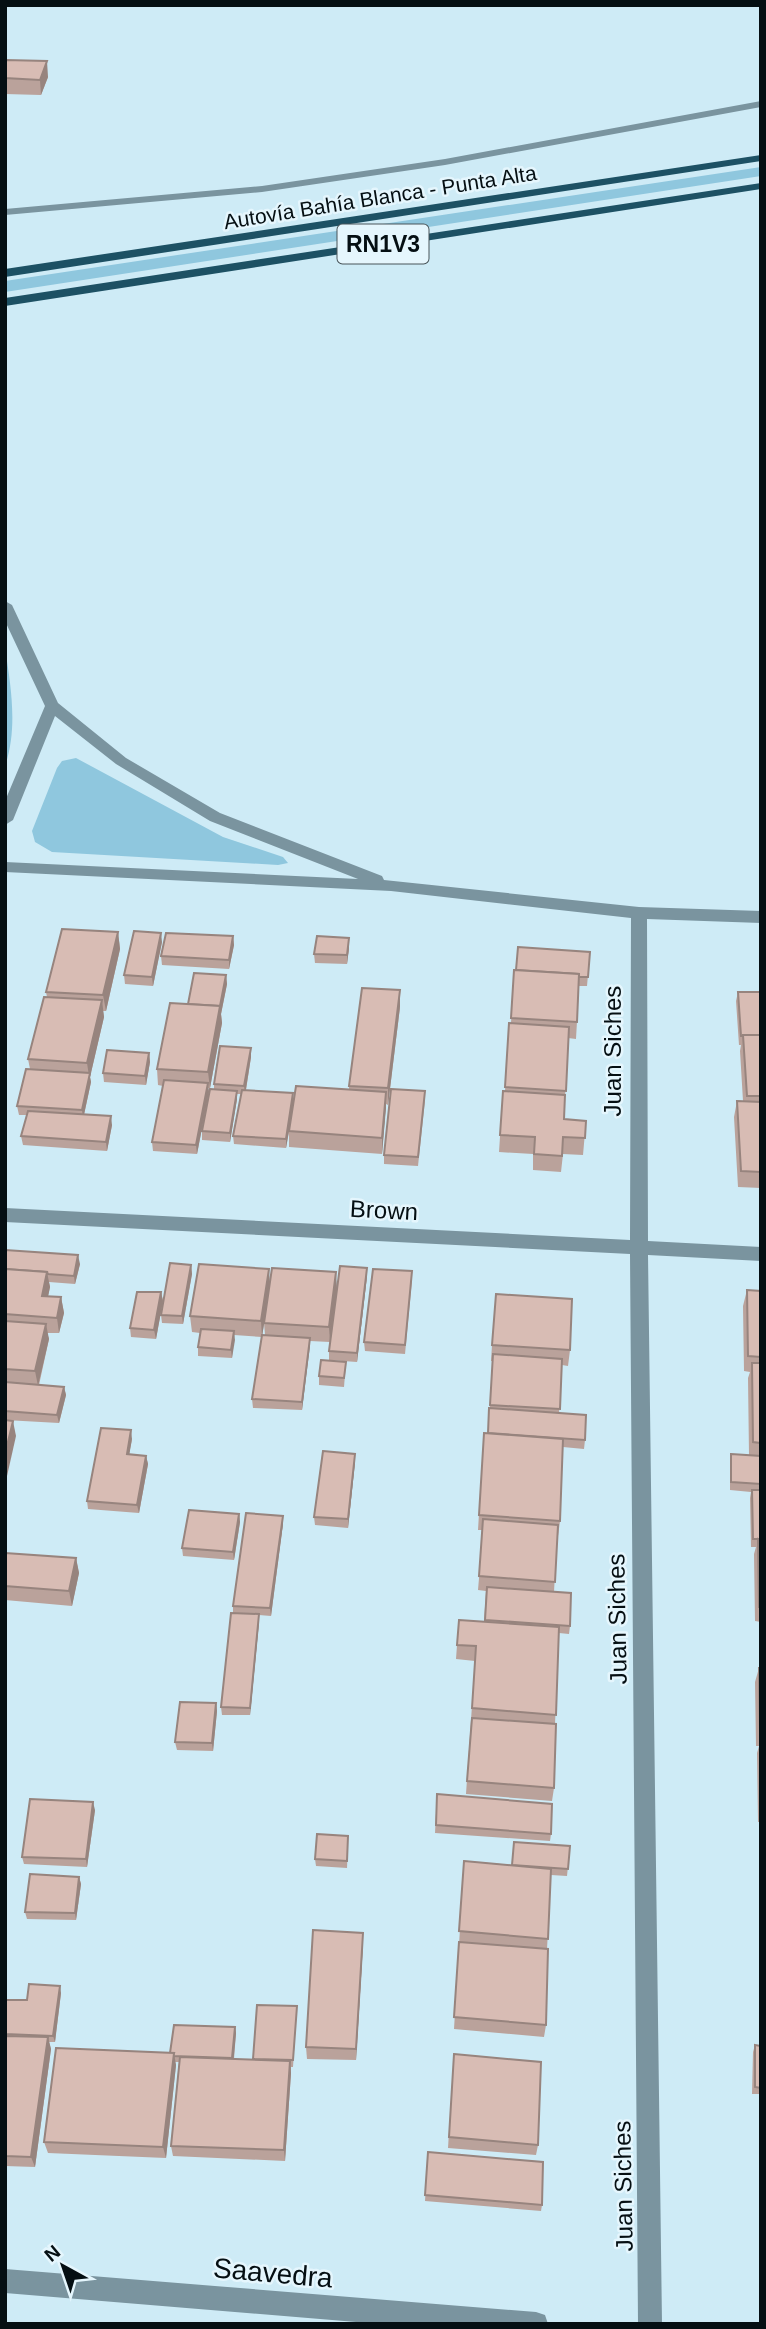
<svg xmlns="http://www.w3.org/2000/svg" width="766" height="2329" font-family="Helvetica,sans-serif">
<rect width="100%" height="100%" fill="#ceebf6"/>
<g fill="#8fc7de">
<path d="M761 167V176L5 292V281Z"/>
<path d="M5 648C11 687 18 728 5 766Z"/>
<path d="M76 758 223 837 283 857 288 863 278 865 52 852 35 842 32 831 57 768 62 761Z"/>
</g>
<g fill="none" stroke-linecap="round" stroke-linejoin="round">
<g fill="#7a949f" fill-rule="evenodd">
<path d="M761 101V107L445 165 262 192 5 215V209L262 186 445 159Z"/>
<path d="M5 601 12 605 58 703 126 758 220 813 382 876 384 880 639 907 761 911V923L647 919 648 1241 761 1247V1261L648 1255 662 2324H638L630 1254 5 1222V1208L630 1240 631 918 391 891 5 872V862L358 879 210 821 116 764 55 716 13 820 5 825V801L45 706 5 621Z"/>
<path d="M5 2269 536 2312 545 2315 548 2324H380L5 2293Z"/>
</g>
<g fill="#1d5164" fill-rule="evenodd">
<path d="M761 155V161L5 277V269Z"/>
<path d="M761 183V189L5 306V298Z"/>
</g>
</g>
<g fill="#baa29b">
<path d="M5 60 48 77 41 95 5 94Z"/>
<path d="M118 932 120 949 106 1011H103L104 1017 90 1077 91 1082 84 1115 112 1125 107 1151 23 1145 21 1136 27 1115H19L17 1106 30 1069 28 1059 47 997 46 992Z"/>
<path d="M233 936 234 945 229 969 162 965 161 956Z"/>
<path d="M162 942 153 986 125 984 124 975Z"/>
<path d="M349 948 347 964 315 963 314 954Z"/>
<path d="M590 952 587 986H579L576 1039 568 1038 564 1119 586 1121 583 1155 563 1154 561 1172 533 1170V1154L499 1152 503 1091H505L509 1023H511L514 970Z"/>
<path d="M226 975 227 984 221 1014 222 1023 210 1088H208L209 1092 197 1154 153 1151 152 1142 163 1086 158 1085 157 1069 188 1004Z"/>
<path d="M738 992H761V1188L738 1187 734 1117 737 1101H743L740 1051 741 1045H739L736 1001Z"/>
<path d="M400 1007 388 1105 386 1104 382 1154 289 1147V1132L286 1148 234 1144 233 1136 241 1094H237V1099L230 1142 202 1140V1131L214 1089V1084L251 1048V1057L246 1090 294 1101 349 1090V1086Z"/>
<path d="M149 1053 150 1062 146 1085 104 1082 103 1073Z"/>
<path d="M425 1100 418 1166 384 1164V1155Z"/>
<path d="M5 1250 80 1264 75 1284 49 1282 50 1287 48 1296 61 1297 64 1313 59 1333H47L49 1339 39 1385 64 1387 66 1395 59 1423 5 1420Z"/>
<path d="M191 1265 192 1274 183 1324 162 1323 161 1315Z"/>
<path d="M367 1276 357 1362 329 1360V1351Z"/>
<path d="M412 1280 405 1354 365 1351 364 1342Z"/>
<path d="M270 1285 337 1288 330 1342 310 1341 302 1410 253 1408 252 1399 265 1335 264 1323 269 1291 262 1337 234 1335 232 1358 198 1356V1347L200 1333 192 1332 190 1316Z"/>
<path d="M747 1290 761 1291V1622L755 1621 754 1554 756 1547H751L750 1498 751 1492 730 1490V1462L731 1454 749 1455 748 1378 750 1372 744 1371 743 1306Z"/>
<path d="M161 1292 163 1301 156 1339 131 1337 130 1328Z"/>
<path d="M492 1345 570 1350 568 1366 562 1365 559 1413 585 1440 584 1449 563 1447 560 1521 558 1536H557L554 1592 570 1626 569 1634 559 1633 555 1724 554 1788 552 1801 466 1794 475 1661 456 1659 457 1645 484 1622 486 1591 478 1590 483 1530H478L484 1433H488L493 1361H491Z"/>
<path d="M346 1362 344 1387 319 1385V1376Z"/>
<path d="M132 1439 129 1454 146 1456 148 1464 139 1513 88 1509 87 1501Z"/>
<path d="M355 1462 348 1528 315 1525 314 1517Z"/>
<path d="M239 1514 240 1522 234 1560 183 1556 182 1548Z"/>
<path d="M283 1516V1524L271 1616 259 1615V1622L250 1715H222L221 1707 233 1613V1606Z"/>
<path d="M5 1553 76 1558 79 1573 72 1606 5 1600Z"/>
<path d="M759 1668H761V1822H758L757 1753 759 1746H756L755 1682Z"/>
<path d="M216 1703 217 1711 213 1751 177 1750 175 1742Z"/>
<path d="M437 1794 551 1834 550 1841 435 1833Z"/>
<path d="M95 1810 87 1867 24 1864 22 1857Z"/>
<path d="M348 1836 347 1868 316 1866 315 1859Z"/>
<path d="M570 1846 567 1876 551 1875 547 1949 546 2025 544 2037 454 2029 464 1861 512 1865Z"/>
<path d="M79 1877 81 1884 76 1920 27 1919 25 1912Z"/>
<path d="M363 1945 356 2060 307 2059 306 2047Z"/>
<path d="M61 1993 55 2042H49L51 2049 35 2167 5 2166V2000H27Z"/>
<path d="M297 2006 293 2067H291V2073L285 2161 173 2156 171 2146 179 2062H175L176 2065 166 2158 48 2153 44 2142 170 2053 235 2027 236 2033 234 2059 253 2060Z"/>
<path d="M755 2045 761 2046V2094H752L753 2052Z"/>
<path d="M454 2054 538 2145 536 2155 448 2148Z"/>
<path d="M428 2152 542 2205 541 2211 425 2201Z"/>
</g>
<g fill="#97847e">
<path d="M47 61 48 77 41 95 40 80Z"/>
<path d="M118 932 120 949 106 1011 103 995Z"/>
<path d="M161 933 162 942 153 986 152 977Z"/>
<path d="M233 936 234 945 229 969V960Z"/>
<path d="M349 938V948L347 964V955Z"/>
<path d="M226 975 227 984 221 1014 222 1023 210 1088 208 1072Z"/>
<path d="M400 990V1007L388 1105V1088Z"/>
<path d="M102 1000 104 1017 90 1077 91 1082 83 1119 82 1110 89 1076 87 1063Z"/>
<path d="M251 1048V1057L245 1095 244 1086Z"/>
<path d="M149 1053 150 1062 146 1085 145 1076Z"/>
<path d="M208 1083 209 1092 197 1154 196 1145Z"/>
<path d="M237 1091V1099L230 1142V1133Z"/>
<path d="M386 1092V1108L382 1154V1138Z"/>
<path d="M293 1093 294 1102 286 1148V1139Z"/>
<path d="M111 1116 112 1125 107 1151 106 1142Z"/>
<path d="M78 1255 80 1264 75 1284 74 1276Z"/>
<path d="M191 1265 192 1274 183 1324 182 1316Z"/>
<path d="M367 1268V1276L357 1362V1353Z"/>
<path d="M269 1269 270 1285 262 1337 261 1321Z"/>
<path d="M47 1272 50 1287 45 1311 42 1296Z"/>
<path d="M336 1272 337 1288 330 1342 329 1327Z"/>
<path d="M161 1292 163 1301 156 1339 154 1330Z"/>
<path d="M61 1297 64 1313 59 1333 57 1318Z"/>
<path d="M46 1324 49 1339 38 1386 35 1371Z"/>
<path d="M234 1331 235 1340 232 1358 231 1350Z"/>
<path d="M310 1338V1346L302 1410V1402Z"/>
<path d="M64 1387 66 1395 59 1423 57 1415Z"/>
<path d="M13 1421 16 1436 5 1485V1454Z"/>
<path d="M131 1430 132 1439 128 1462 127 1454Z"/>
<path d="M355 1454V1462L348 1528V1519Z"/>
<path d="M146 1456 148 1464 139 1513 137 1505Z"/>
<path d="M239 1514 240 1522 234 1560 233 1552Z"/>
<path d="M283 1516V1524L271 1616 270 1608Z"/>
<path d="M76 1558 79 1573 72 1606 69 1591Z"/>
<path d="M259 1614V1622L250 1715V1708Z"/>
<path d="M216 1703 217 1711 213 1751 212 1743Z"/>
<path d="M93 1802 95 1810 87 1867 86 1859Z"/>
<path d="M79 1877 81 1884 76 1920 75 1913Z"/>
<path d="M363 1933V1945L356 2060V2049Z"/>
<path d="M60 1986 61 1993 55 2042 53 2036Z"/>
<path d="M235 2027 236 2033 233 2065 232 2058Z"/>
<path d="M48 2037 51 2049 35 2167 31 2157Z"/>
<path d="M174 2053 176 2065 166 2158 163 2147Z"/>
<path d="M290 2061 291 2073 285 2161 284 2150Z"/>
</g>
<g fill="#d8bcb4" stroke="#97847e" stroke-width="2">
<path d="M5 60 47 61 40 80 5 78Z"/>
<path d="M62 929 118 932 103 995 46 992Z"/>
<path d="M134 931 161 933 152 977 124 975Z"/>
<path d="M166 933 233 936 229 960 161 956Z"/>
<path d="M317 936 349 938 347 955 314 954Z"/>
<path d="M518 947 590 952 588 977H579V974L516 970Z"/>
<path d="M514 970 579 974 577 1022 511 1018Z"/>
<path d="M194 973 226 975 220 1006 188 1004Z"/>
<path d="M362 988 400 990 388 1088 349 1086Z"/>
<path d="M738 992H761V1035H743V1036H741Z"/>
<path d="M44 997 102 1000 87 1063 28 1059Z"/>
<path d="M170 1003 220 1006 208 1072 157 1069Z"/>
<path d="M509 1023 569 1027 566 1091 505 1087Z"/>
<path d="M743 1035H761V1096H747Z"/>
<path d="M220 1046 251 1048 244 1086 214 1084Z"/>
<path d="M107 1050 149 1053 145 1076 103 1073Z"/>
<path d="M26 1069 90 1073 82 1110 17 1106Z"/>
<path d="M164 1080 208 1083 196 1145 152 1142Z"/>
<path d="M296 1086 386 1092 382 1138 289 1131Z"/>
<path d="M210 1089 237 1091 230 1133 202 1131Z"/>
<path d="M391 1089 425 1091 418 1157 384 1155Z"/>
<path d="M242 1090 293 1093 286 1139 233 1136Z"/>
<path d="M503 1091 565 1095 564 1119 586 1121 585 1138 563 1137 562 1156 534 1154 535 1137 500 1135Z"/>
<path d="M737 1101 761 1102V1172L741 1171Z"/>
<path d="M28 1111 111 1116 106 1142 21 1136Z"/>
<path d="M5 1250 78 1255 74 1276 48 1274 47 1272 5 1269Z"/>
<path d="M170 1263 191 1265 182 1316 161 1315Z"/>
<path d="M199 1264 269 1269 261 1321 190 1316Z"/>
<path d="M340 1266 367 1268 357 1353 329 1351Z"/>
<path d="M272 1268 336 1272 329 1327 264 1323Z"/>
<path d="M5 1269 47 1272 42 1296 61 1297 57 1318 5 1314Z"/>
<path d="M373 1269 412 1271 405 1345 364 1342Z"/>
<path d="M747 1290 761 1291V1357L748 1356Z"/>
<path d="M137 1292H161L154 1330 130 1328Z"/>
<path d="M496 1294 572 1299 570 1350 492 1345Z"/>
<path d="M5 1321 46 1324 35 1371 5 1369Z"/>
<path d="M201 1329 234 1331 231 1350 198 1347Z"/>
<path d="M262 1335 310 1338 302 1402 252 1399Z"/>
<path d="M493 1354 562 1359 560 1409 490 1405Z"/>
<path d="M321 1360 346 1362 344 1378 319 1376Z"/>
<path d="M752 1363H761V1443L753 1442Z"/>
<path d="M5 1382 64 1387 57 1415 5 1411Z"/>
<path d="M489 1408 586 1415 585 1440 488 1433Z"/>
<path d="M5 1420 13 1421 5 1454Z"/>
<path d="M101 1428 131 1430 127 1454 146 1456 137 1505 87 1501Z"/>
<path d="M484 1433 563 1439 560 1521 479 1515Z"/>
<path d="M323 1451 355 1454 348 1519 314 1517Z"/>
<path d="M731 1454 761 1456V1484L731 1482Z"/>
<path d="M752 1490H761V1539H753Z"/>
<path d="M189 1510 239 1514 233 1552 182 1548Z"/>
<path d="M246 1513 283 1516 270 1608 233 1606Z"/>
<path d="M483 1519 558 1525 555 1582 479 1576Z"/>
<path d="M758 1539 761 1540V1607H759Z"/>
<path d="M5 1553 76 1558 69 1591 5 1586Z"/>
<path d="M487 1587 571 1593 570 1626 485 1620Z"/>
<path d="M231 1613 259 1614 250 1708 221 1707Z"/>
<path d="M459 1620 559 1627 556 1715 472 1708 476 1646 457 1645Z"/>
<path d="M759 1668H761V1732H760Z"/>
<path d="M180 1702 216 1703 212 1743 175 1742Z"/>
<path d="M472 1718 556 1724 554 1788 467 1781Z"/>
<path d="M437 1794 552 1804 551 1834 436 1825Z"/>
<path d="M30 1799 93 1802 86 1859 22 1857Z"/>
<path d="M317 1834 348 1836 347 1861 315 1859Z"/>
<path d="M514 1842 570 1846 568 1869 512 1865Z"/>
<path d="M464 1861 551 1869 548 1939 459 1931Z"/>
<path d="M30 1874 79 1877 75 1913 25 1912Z"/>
<path d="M313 1930 363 1933 356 2049 306 2047Z"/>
<path d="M459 1942 548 1949 546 2025 454 2017Z"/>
<path d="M29 1984 60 1986 53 2036 5 2034V2000H27Z"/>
<path d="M257 2005 297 2006 293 2060 253 2059Z"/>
<path d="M174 2025 235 2027 232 2058 173 2056 174 2053H170Z"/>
<path d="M5 2036 48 2037 31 2157 5 2156Z"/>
<path d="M755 2045 761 2046V2088L755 2087Z"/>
<path d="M56 2048 174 2053 163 2147 44 2142Z"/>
<path d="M454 2054 541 2062 538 2145 449 2137Z"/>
<path d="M180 2057 290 2061 284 2150 171 2146Z"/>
<path d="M428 2152 543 2162 542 2205 425 2195Z"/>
</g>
<g text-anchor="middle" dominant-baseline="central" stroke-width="5" stroke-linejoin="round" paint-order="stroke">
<g font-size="21" fill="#050f13" stroke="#e5f6fd">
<text transform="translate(380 197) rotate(-9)">Autovía Bahía Blanca - Punta Alta</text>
</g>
<rect fill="#e5f6fd" stroke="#485459" stroke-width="2" x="337.5" y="224.5" width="91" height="39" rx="5"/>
<g font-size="23" font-weight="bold" fill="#050f13">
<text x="383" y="244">RN1V3</text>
</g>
<g font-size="24" fill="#050f13" stroke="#e5f6fd">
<text transform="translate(612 1051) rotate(-90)">Juan Siches</text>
<text transform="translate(384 1210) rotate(3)">Brown</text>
<text transform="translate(617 1619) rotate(-91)">Juan Siches</text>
<text transform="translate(623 2186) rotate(-91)">Juan Siches</text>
</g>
<g font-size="28" fill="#050f13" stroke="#e5f6fd">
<text transform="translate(273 2273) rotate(5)">Saavedra</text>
</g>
</g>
<rect width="766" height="2329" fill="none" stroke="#050f13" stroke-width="14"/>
<g transform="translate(63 2266) rotate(320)" stroke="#e5f6fd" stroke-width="5" paint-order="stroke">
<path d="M0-5L12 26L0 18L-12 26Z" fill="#050f13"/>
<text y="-10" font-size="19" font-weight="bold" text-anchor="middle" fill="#050f13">N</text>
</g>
</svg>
